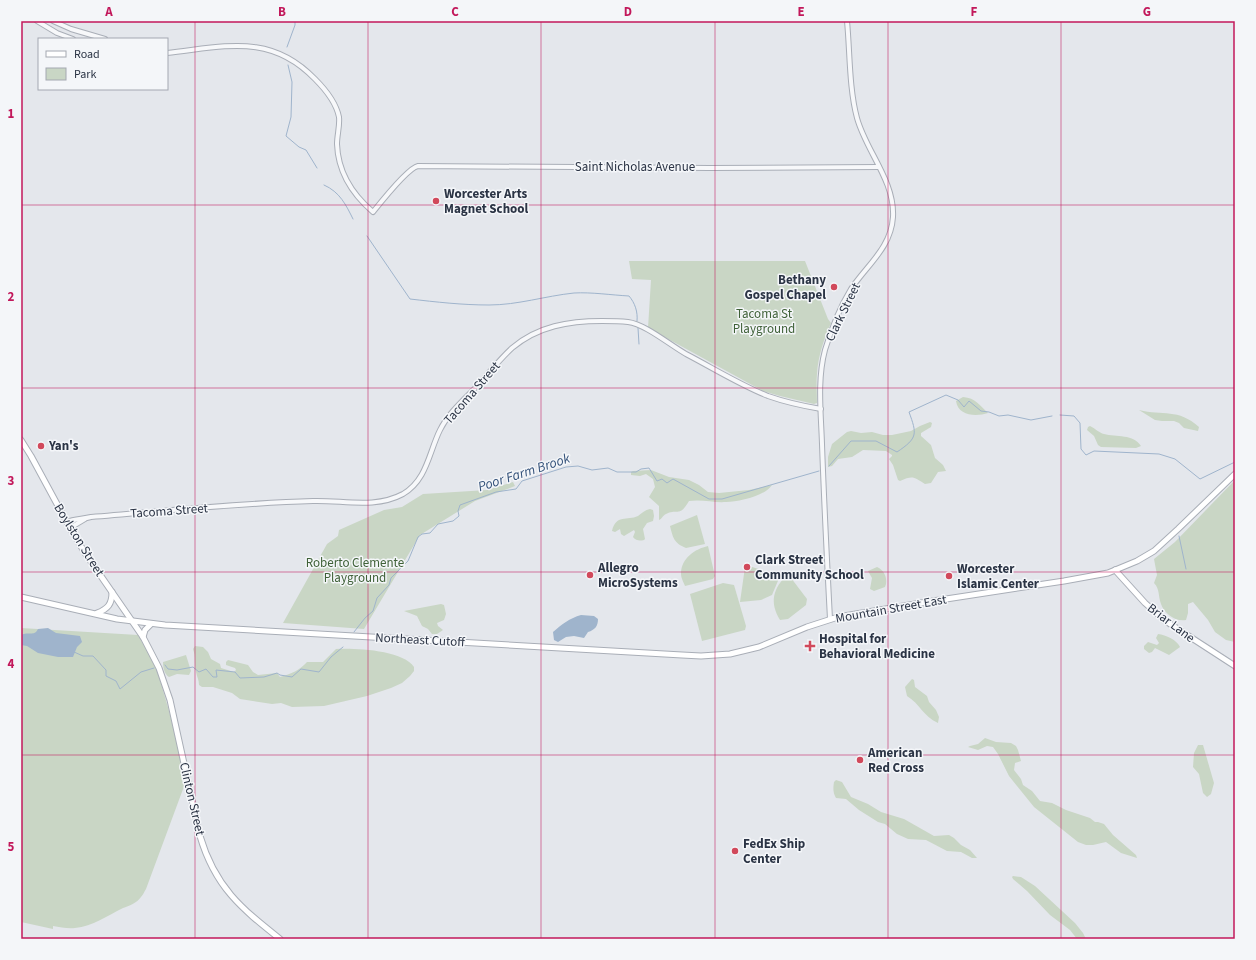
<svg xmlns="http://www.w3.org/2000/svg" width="1256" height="960" font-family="'Source Sans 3',sans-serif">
<rect width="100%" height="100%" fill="#e4e7ec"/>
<g fill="#c9d6c5">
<path d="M629 261H805L828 319 831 323C824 339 818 356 817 374 816 384 817 393 817 403L814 404 780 396 763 391 648 328 651 280 632 279Z"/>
<path d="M963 397C976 398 979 405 988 413 976 417 958 416 956 401Z"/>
<path d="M1139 410C1163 416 1178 408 1199 427L1198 431 1184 428 1179 423 1174 421H1162L1155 420Z"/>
<path d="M930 422 932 423 931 427 921 433V436L931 445 935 458 943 465 946 471 938 472 931 483 925 484C914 477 913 475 900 481L898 480 893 465 889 459 892 456V455L886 451 863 450 852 457 838 459 832 466 828 467V457L832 444 847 432 851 431 861 433 872 432 883 435H892L911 431 920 426Z"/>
<path d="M1090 426C1095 428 1099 433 1104 434 1116 437 1134 434 1141 446L1136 448 1101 447 1098 445 1094 436 1087 430 1088 427Z"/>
<path d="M651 470 669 477 689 480 699 485 708 492 719 493 749 490 772 485C765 496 739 502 726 502 714 503 702 499 689 501 679 518 678 508 666 514 662 516 662 519 659 520V506L649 497 655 487 653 479 646 474 640 476 631 475V472L633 471Z"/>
<path d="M1235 480V642L1226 640 1215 632 1208 620 1193 602 1188 604V613L1186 620C1175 622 1164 613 1161 604 1158 596 1160 589 1154 583L1157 575 1154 559 1175 542Z"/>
<path d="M513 482 515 486 475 501 420 535 364 629 283 623 327 544 338 536 339 530 384 510 402 507 423 494 487 490Z"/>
<path d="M650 509 653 510 654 516 653 521 647 523 643 529 645 539 644 540C640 541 636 541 633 537L635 532 634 530 624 536 621 534 620 529 615 532 612 531C616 514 627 521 638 516 642 513 645 510 650 509Z"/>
<path d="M697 515 705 544 686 548C674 543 673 538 670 526Z"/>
<path d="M708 546 715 576 713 579 685 586C684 583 681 578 681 574 681 558 695 549 708 546Z"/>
<path d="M749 566 780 576 772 595 761 600 740 602 745 567Z"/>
<path d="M877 567C884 570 887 577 886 584L885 587 874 591 870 589 872 578 868 571Z"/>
<path d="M788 574 807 599 806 605 788 619 780 620C769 602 773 588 788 574Z"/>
<path d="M723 583 734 585 746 626 745 630 702 641 690 594Z"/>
<path d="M441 604 444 605 446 614 444 620 437 623 438 626 443 630 437 634H432L428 629 422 626 417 616 404 611Z"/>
<path d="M21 628 138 635 154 663 160 680 169 711 186 781 146 889C144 892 143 895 141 897 137 903 129 906 123 908 107 916 93 926 75 928 68 929 60 927 53 926V929L21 922Z"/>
<path d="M1158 634C1166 635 1177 640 1180 647L1169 655 1155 648 1152 652 1149 653 1144 649V646L1148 642 1157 645 1159 643 1156 638Z"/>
<path d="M195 646 203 647 208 652 211 659 220 664 221 668 234 672 236 670 235 668 226 665V662L228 660 248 665 253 672 258 675 277 673 280 677C291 674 300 670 307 662H323L336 649C355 648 403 650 414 667V671L410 676 402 683 391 688 367 696 324 706 292 707 281 703 272 704 240 699 232 693 213 687H202L199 685C199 680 197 677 196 672 194 664 196 657 193 649Z"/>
<path d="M186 655 191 671 189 675 177 674 169 677C164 674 163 667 163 662Z"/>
<path d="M912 679 914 680 915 687 927 696 929 702 936 710 939 717 938 723C923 716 920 704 907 696L905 687Z"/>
<path d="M985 738 996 742 1011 743 1016 746 1018 750 1021 761 1015 763 1014 770 1021 779 1023 785 1032 791 1040 801 1052 803 1066 810 1090 818 1095 822H1098L1104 824 1113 835 1136 855 1137 858 1121 853 1106 842 1093 845H1086L1078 842 1034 807 1009 776 998 754 993 747 987 746 978 750 968 747 970 746 978 744Z"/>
<path d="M1198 745H1203L1214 783 1211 794 1207 797 1203 793 1199 774 1193 767 1194 753Z"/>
<path d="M836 780 842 782 851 797 868 804 881 812 904 819 934 836 949 835 954 838 961 845 970 850 977 858H972L961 852 947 851 926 840 908 839 897 834 885 824 878 822 859 810 846 799 836 798C833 793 833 788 834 782Z"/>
<path d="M1013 876 1021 877 1035 886 1075 923 1083 933 1086 939H1077L1070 930 1050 915 1027 891 1013 879 1012 877Z"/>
</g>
<g fill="#9fb4cc">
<path d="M581 615 594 616 598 619C598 626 595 630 588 632L584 638 574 636 566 637 558 642 554 640 553 632C561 625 570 618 581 615Z"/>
<path d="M48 628 56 633 80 636 82 642 77 647 73 657H58L38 653 27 646 21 645V635C29 631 34 637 38 629Z"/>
</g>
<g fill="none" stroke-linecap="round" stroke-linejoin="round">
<g stroke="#9fb4cc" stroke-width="1">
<path d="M287 47 295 25V21"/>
<path d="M288 65 292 82 291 117 286 136 299 147 306 150 317 168"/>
<path d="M324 185C340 192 346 205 353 219"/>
<path d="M367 236 410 299C436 302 462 305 489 305 518 305 545 296 574 293 591 292 611 295 629 296 635 303 638 312 637 321"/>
<path d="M638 328 639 344"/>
<path d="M1060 415 1074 416 1080 423 1081 449 1086 455 1094 451 1159 454 1175 459 1200 479 1235 462"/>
<path d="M829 466 851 441H876L897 452C918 438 917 434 909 412L946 395 958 400 964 407 969 401 981 411 989 412 999 416 1008 415 1031 420 1052 416"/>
<path d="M1179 536 1186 569"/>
<path d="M354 632 365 618 373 611 377 598 389 585 391 578 408 561 418 537 422 534 430 533 438 524 453 521 459 516 458 511 460 505 496 492 516 489 522 481 566 467 578 466 592 470 608 468 617 472H636L641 469 649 468 657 481 662 479 667 483 673 479 709 499H722L819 471"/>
<path d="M74 652 83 656H93L106 670V676L116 681 120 689 141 672 154 668"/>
<path d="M165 665 168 669 177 670 193 667 199 672 206 669 213 677H217L216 670 235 672 240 678 264 677 277 673 280 675 292 677 301 669 319 672 331 657 343 647"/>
</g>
<g stroke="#a9aeb7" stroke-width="6">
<g id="tertiary">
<path d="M37 21 57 33 73 39"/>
<path d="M53 21 71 29 105 39"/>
<path d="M167 53C224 47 270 32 315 79 325 89 336 102 339 117 340 126 337 135 337 144 338 172 352 194 373 212 381 202 408 168 418 166L710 168 879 167"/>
<path d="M66 522C75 519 83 519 91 517 165 511 239 503 313 501 343 500 375 509 403 494 427 480 429 452 440 430 449 412 465 399 478 385 489 373 500 359 512 348 538 326 569 321 602 321 611 321 619 321 628 322 645 324 670 345 686 354 713 368 740 385 768 396 785 402 803 406 821 409"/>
<path d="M70 528 85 519"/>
<path d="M830 619C827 561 824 502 822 444 821 413 817 380 825 350 831 330 840 307 851 289 867 265 891 248 893 217 895 181 866 151 857 118 849 88 850 52 847 21"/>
</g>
</g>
<g stroke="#a9aeb7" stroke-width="7">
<g id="secondary">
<path d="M21 440 31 456 70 528 85 553 143 637 159 668 170 700 200 836C215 887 241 908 280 939"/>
<path d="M1115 570 1145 603 1164 620 1235 666"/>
<path d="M21 597 117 619 165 625 682 655 701 656 730 654 759 647 807 627 838 617 933 601 1064 581 1108 573 1137 561 1154 551 1178 529 1235 474"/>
<path d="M97 613C108 609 112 604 112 592"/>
<path d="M143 637 145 630 151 624"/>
</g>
</g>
<use href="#tertiary" stroke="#f7f8fa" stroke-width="4"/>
<use href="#secondary" stroke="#fff" stroke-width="5"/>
</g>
<path fill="none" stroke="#c2185b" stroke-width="1" stroke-opacity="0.55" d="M195 21V939M368 21V939M541 21V939M715 21V939M888 21V939M1061 21V939M21 205H1235M21 388H1235M21 572H1235M21 755H1235"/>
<g fill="#d1495b" stroke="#f4f6f9" stroke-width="1.5">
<circle cx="436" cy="201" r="4"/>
<circle cx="834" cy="287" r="4"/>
<circle cx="41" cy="446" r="4"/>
<circle cx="747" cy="567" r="4"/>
<circle cx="590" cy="575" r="4"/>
<circle cx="949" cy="576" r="4"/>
<path d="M808 640h4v4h4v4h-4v4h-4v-4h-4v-4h4z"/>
<circle cx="860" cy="760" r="4"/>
<circle cx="735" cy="851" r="4"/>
</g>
<g text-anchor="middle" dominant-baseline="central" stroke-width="3" stroke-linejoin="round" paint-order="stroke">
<g font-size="13" fill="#2b3445" stroke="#f4f6f9">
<text x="635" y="167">Saint Nicholas Avenue</text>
<text transform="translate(843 312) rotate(-64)">Clark Street</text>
<text transform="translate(472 393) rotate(-49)">Tacoma Street</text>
<text transform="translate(169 511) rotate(-4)">Tacoma Street</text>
<text transform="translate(79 540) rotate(58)">Boylston Street</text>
<text transform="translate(891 609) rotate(-10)">Mountain Street East</text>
<text transform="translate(1171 623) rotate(37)">Briar Lane</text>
<text transform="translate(420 640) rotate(3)">Northeast Cutoff</text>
<text transform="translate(192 799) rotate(77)">Clinton Street</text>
</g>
<g font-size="13" font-weight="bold" fill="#2b3445" stroke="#f4f6f9" text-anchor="start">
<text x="444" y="194">Worcester Arts<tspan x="444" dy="15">Magnet School</tspan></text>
<text x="826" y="280" text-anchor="end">Bethany<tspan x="826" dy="15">Gospel Chapel</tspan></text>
<text x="49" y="446">Yan's</text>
<text x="755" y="560">Clark Street<tspan x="755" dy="15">Community School</tspan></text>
<text x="598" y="568">Allegro<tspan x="598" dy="15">MicroSystems</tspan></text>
<text x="957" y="569">Worcester<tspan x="957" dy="15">Islamic Center</tspan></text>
<text x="819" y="639">Hospital for<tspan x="819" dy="15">Behavioral Medicine</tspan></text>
<text x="868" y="753">American<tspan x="868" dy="15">Red Cross</tspan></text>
<text x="743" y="844">FedEx Ship<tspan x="743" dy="15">Center</tspan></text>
</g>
<g font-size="13" fill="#3f6138" stroke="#f4f6f9">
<text x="764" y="314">Tacoma St<tspan x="764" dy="15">Playground</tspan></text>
<text x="355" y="563">Roberto Clemente<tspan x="355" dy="15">Playground</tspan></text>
</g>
<g font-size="14" font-style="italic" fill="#34527a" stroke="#f4f6f9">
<text transform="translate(524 473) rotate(-18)">Poor Farm Brook</text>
</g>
</g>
<rect width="1256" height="960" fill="none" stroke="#f4f6f9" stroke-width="44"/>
<rect x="38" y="38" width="130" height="52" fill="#f4f6f9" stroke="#a4a8b1"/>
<rect x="46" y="51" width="20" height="6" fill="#ffffff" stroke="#a4a8b1"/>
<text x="74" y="58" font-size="12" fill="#2b3445">Road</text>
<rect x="46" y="68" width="20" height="12" fill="#c9d6c5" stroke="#a4a8b1"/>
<text x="74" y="78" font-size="12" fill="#2b3445">Park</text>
<rect x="22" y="22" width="1212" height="916" fill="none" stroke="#c2185b" stroke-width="1.5"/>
<g font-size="13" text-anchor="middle" font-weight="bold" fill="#c2185b">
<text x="109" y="16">A</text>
<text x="282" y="16">B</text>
<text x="455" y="16">C</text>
<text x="628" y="16">D</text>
<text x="801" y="16">E</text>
<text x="974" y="16">F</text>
<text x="1147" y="16">G</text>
<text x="11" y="118">1</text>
<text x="11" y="301">2</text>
<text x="11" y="485">3</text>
<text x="11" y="668">4</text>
<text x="11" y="851">5</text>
</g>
</svg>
